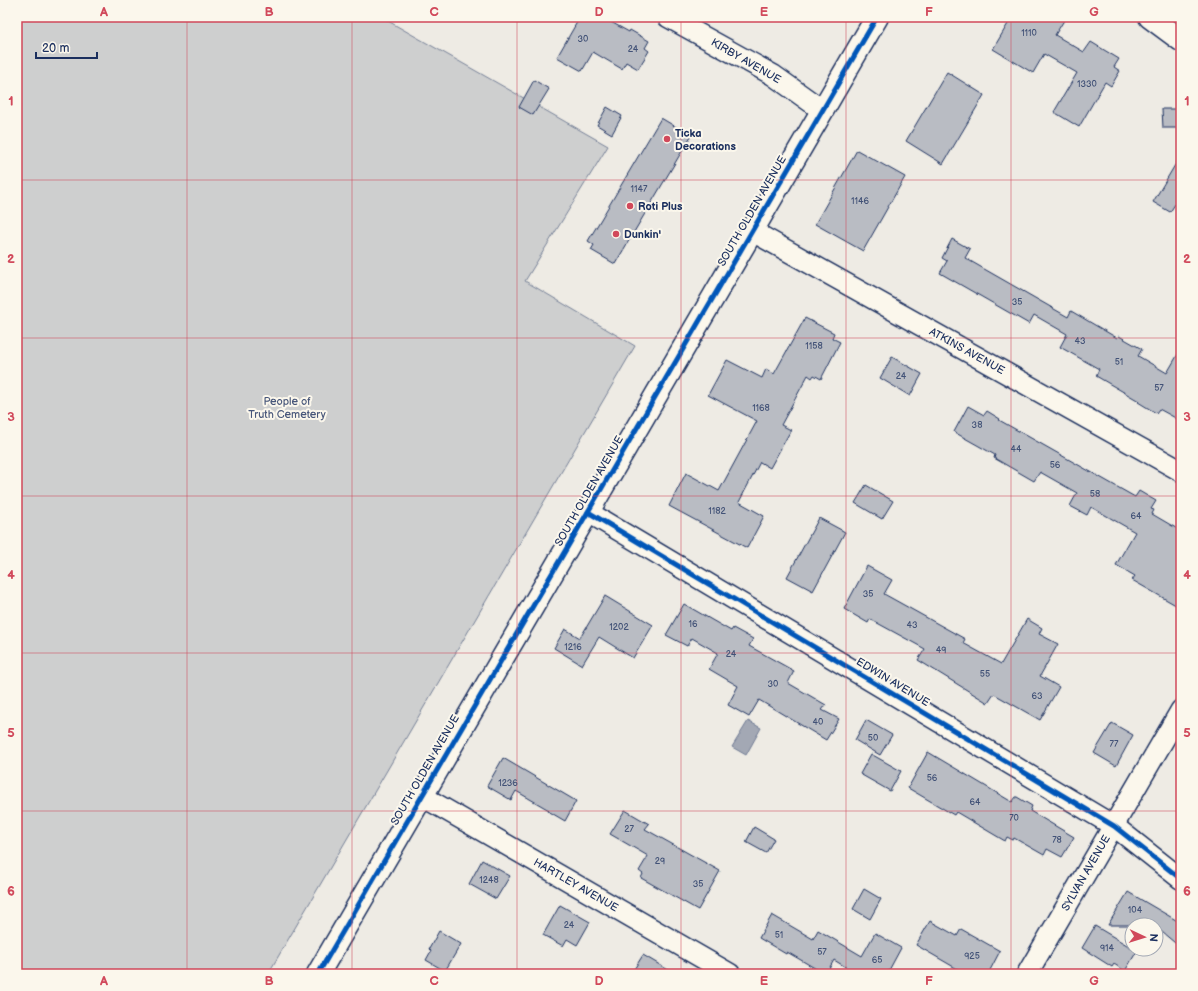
<svg xmlns="http://www.w3.org/2000/svg" width="1198" height="991" font-family="'Balsamiq Sans',sans-serif">
<rect width="100%" height="100%" fill="#eeebe4"/>
<filter id="ink" filterUnits="userSpaceOnUse"><feTurbulence type="fractalNoise" baseFrequency=".025" numOctaves="2"/><feDisplacementMap in="SourceGraphic" scale="8" xChannelSelector="R" yChannelSelector="G"/><feConvolveMatrix kernelMatrix="1 2 1 2 8 2 1 2 1" color-interpolation-filters="sRGB"/></filter>
<g filter="url(#ink)">
<path fill="#cecfcf" stroke="#747f96" d="M17 17H381L608 146 525 281 635 346 268 974H17Z"/>
<path fill="#a3a8b4" stroke="#6d7892" d="M748 721 761 728 746 755 732 747Z"/>
<g fill="#b9bcc3" stroke="#1b2f5e">
<path d="M580 17H602L629 32 630 30 649 41 645 48 649 51 638 69 626 62 622 69 593 52 582 71 557 57Z"/>
<path d="M1012 17H1066L1055 35 1084 52 1091 42 1119 59 1114 67 1120 71 1111 86 1105 82 1079 127 1054 112 1077 73 1044 54 1033 73 993 49Z"/>
<path d="M947 72 984 95 943 164 906 141Z"/>
<path d="M534 80 549 89 533 115 519 107Z"/>
<path d="M607 107 622 116 612 134 597 125Z"/>
<path d="M1162 109H1181V128H1163Z"/>
<path d="M661 118 691 136 615 264 591 250 594 245 588 241Z"/>
<path d="M857 150 905 177 863 251 815 224Z"/>
<path d="M1181 155V195L1170 212 1153 202Z"/>
<path d="M952 239 970 249 965 258 1068 317 1071 311 1117 338 1119 336 1142 349 1138 356 1167 373 1181 349V421L1159 409 1156 413 1138 402 1139 401 1096 376 1099 369 1060 347 1067 334 1034 315 1029 324 940 273 947 261 942 258Z"/>
<path d="M805 318 834 333 832 338 840 342 821 379 814 375 812 378 808 375 781 425 791 430 770 468 760 462 739 502 764 516 747 548 669 506 686 473 719 491 757 421 708 395 727 360 762 378 766 369 774 374Z"/>
<path d="M892 357 922 374 910 396 880 378Z"/>
<path d="M968 406 984 415 987 411 1000 419 999 420 1135 497 1139 491 1156 501 1151 509 1154 510 1152 514 1181 531V608L1132 580 1135 576 1116 565 1135 532 1091 507 1087 515 1070 506 1077 493 1040 472 1034 481 994 458 995 455 954 432Z"/>
<path d="M866 485 893 501 882 519 855 503Z"/>
<path d="M819 518 845 532 813 591 787 577Z"/>
<path d="M867 566 892 580 884 594 965 639 963 643 1001 664 1027 619 1042 628 1039 634 1058 644 1040 676 1059 687 1040 720 994 694 988 703 918 660 925 649 870 619 868 623 844 609Z"/>
<path d="M605 596 653 625 633 658 599 637 582 665 554 648 565 629 580 638Z"/>
<path d="M684 604 731 631 733 628 753 639 749 646 794 671 788 683 826 705 822 710 839 719 826 740 759 700 749 717 728 705 738 686 709 669 718 653 692 638 687 646 666 635Z"/>
<path d="M866 720 892 735 880 755 855 740Z"/>
<path d="M1112 723 1133 735 1116 766 1094 753Z"/>
<path d="M928 752 1012 802 1016 797H1017L1032 806 1030 811 1074 837 1062 857 1047 849 1044 855 1014 838 1013 840 1007 837 1005 841 956 812 954 815 908 788Z"/>
<path d="M871 754 901 771 890 791 860 774Z"/>
<path d="M503 758 576 801 565 821 548 811 549 810 516 791 511 800 487 786Z"/>
<path d="M625 810 649 824 645 829 720 871 698 910 641 878 643 874 639 871 648 856 610 834Z"/>
<path d="M754 827 774 839 766 853 746 842Z"/>
<path d="M482 860 510 876 496 899 469 884Z"/>
<path d="M864 889 881 899 870 919 853 909Z"/>
<path d="M1128 892 1181 923V948L1156 927V925H1108Z"/>
<path d="M560 905 590 922 577 945 567 939 563 946 543 935Z"/>
<path d="M772 915 813 939 818 930 862 956 875 933 901 948 887 974H857L834 960 826 974H825L787 952 786 954 759 938Z"/>
<path d="M930 921 957 936 961 929 1000 951 988 974H966L916 945Z"/>
<path d="M1095 926 1137 951 1125 971 1114 964 1112 967 1082 948Z"/>
<path d="M439 931 461 944 445 971 426 960 431 951 429 949Z"/>
<path d="M643 955 675 974H631Z"/>
</g>
<g fill="none" stroke-linecap="round" stroke-linejoin="round">
<g stroke="#1b2f5e" stroke-width="23">
<g id="minor">
<path d="M668 17 773 75 822 110"/>
<path d="M752 231 1181 471"/>
<path d="M588 512 1114 826 1181 879"/>
<path d="M422 796 730 974"/>
<path d="M1027 974 1181 710"/>
</g>
</g>
<g stroke="#1b2f5e" stroke-width="25">
<path id="tertiary" d="M1150 17 1181 40"/>
</g>
<g stroke="#1b2f5e" stroke-width="25">
<path id="secondary" d="M318 974 877 17"/>
</g>
<use href="#minor" stroke="#fbf7ec" stroke-width="20"/>
<use href="#tertiary" stroke="#fbf7ec" stroke-width="22"/>
<use href="#secondary" stroke="#fbf7ec" stroke-width="22"/>
<g stroke="#fbf7ec" stroke-width="8">
<g id="cycleway">
<path d="M588 512 1114 826 1181 879"/>
<path d="M318 974 877 17"/>
</g>
</g>
<use href="#cycleway" stroke="#0057b8" stroke-width="5"/>
</g>
</g>
<path fill="none" stroke="#d1495b" stroke-width="1" stroke-opacity="0.55" d="M187 17V974M352 17V974M517 17V974M681 17V974M846 17V974M1011 17V974M17 180H1181M17 338H1181M17 496H1181M17 653H1181M17 811H1181"/>
<g fill="#d1495b" stroke="#fbf7ec" stroke-width="1.5">
<circle cx="667" cy="139" r="4"/>
<circle cx="630" cy="206" r="4"/>
<circle cx="616" cy="234" r="4"/>
</g>
<g text-anchor="middle" dominant-baseline="central" stroke-width="4" stroke-linejoin="round" paint-order="stroke">
<g font-size="9" fill="#425277">
<text x="1029" y="33">1110</text>
<text x="583" y="39">30</text>
<text x="633" y="49">24</text>
<text x="1087" y="84">1330</text>
<text x="639" y="189">1147</text>
<text x="860" y="201">1146</text>
<text x="1017" y="302">35</text>
<text x="1080" y="341">43</text>
<text x="814" y="346">1158</text>
<text x="1119" y="362">51</text>
<text x="901" y="376">24</text>
<text x="1159" y="388">57</text>
<text x="761" y="408">1168</text>
<text x="977" y="425">38</text>
<text x="1016" y="449">44</text>
<text x="1055" y="465">56</text>
<text x="1095" y="494">58</text>
<text x="717" y="511">1182</text>
<text x="1136" y="516">64</text>
<text x="868" y="594">35</text>
<text x="693" y="624">16</text>
<text x="912" y="625">43</text>
<text x="619" y="627">1202</text>
<text x="573" y="647">1216</text>
<text x="941" y="650">49</text>
<text x="731" y="654">24</text>
<text x="985" y="674">55</text>
<text x="773" y="684">30</text>
<text x="1037" y="696">63</text>
<text x="818" y="722">40</text>
<text x="873" y="738">50</text>
<text x="1114" y="744">77</text>
<text x="932" y="778">56</text>
<text x="508" y="783">1236</text>
<text x="975" y="802">64</text>
<text x="1014" y="818">70</text>
<text x="629" y="829">27</text>
<text x="1057" y="840">78</text>
<text x="660" y="861">29</text>
<text x="489" y="880">1248</text>
<text x="698" y="884">35</text>
<text x="1135" y="910">104</text>
<text x="569" y="925">24</text>
<text x="779" y="935">51</text>
<text x="1107" y="948">914</text>
<text x="822" y="952">57</text>
<text x="972" y="956">925</text>
<text x="877" y="960">65</text>
</g>
<g font-size="11" fill="#1b2f5e" stroke="#fbf7ec">
<text transform="translate(746 61) rotate(30)">KIRBY AVENUE</text>
<text transform="translate(752 211) rotate(-60)">SOUTH OLDEN AVENUE</text>
<text transform="translate(967 351) rotate(29)">ATKINS AVENUE</text>
<text transform="translate(589 491) rotate(-60)">SOUTH OLDEN AVENUE</text>
<text transform="translate(893 682) rotate(31)">EDWIN AVENUE</text>
<text transform="translate(425 770) rotate(-60)">SOUTH OLDEN AVENUE</text>
<text transform="translate(1086 873) rotate(-60)">SYLVAN AVENUE</text>
<text transform="translate(576 885) rotate(30)">HARTLEY AVENUE</text>
</g>
<g font-size="11" font-weight="bold" fill="#1b2f5e" stroke="#fbf7ec" text-anchor="start">
<text x="675" y="133">Ticka<tspan x="675" dy="13">Decorations</tspan></text>
<text x="638" y="206">Roti Plus</text>
<text x="624" y="234">Dunkin'</text>
</g>
<g font-size="11" fill="#48577a" stroke="#fbf7ec">
<text x="287" y="401">People of<tspan x="287" dy="13">Truth Cemetery</tspan></text>
</g>
</g>
<rect width="1198" height="991" fill="none" stroke="#fbf7ec" stroke-width="44"/>
<g transform="translate(1144 937) rotate(94)"><circle r="19" fill="#fbf7ec" stroke="#a1a7b3"/>
<path d="M0-3L7 15L0 10L-7 15Z" fill="#d1495b"/>
<text y="-6" font-size="11" font-weight="bold" text-anchor="middle" fill="#1b2f5e">N</text>
</g>
<path d="M36 52v6h61v-6" fill="none" stroke="#1b2f5e" stroke-width="2"/>
<text x="42" y="52" font-size="12" fill="#1b2f5e" stroke="#fbf7ec" stroke-width="3" paint-order="stroke">20 m</text>
<rect x="22" y="22" width="1154" height="947" fill="none" stroke="#d1495b" stroke-width="1.5"/>
<g font-size="13" text-anchor="middle" font-weight="bold" fill="#d1495b">
<text x="104" y="16">A</text>
<text x="269" y="16">B</text>
<text x="434" y="16">C</text>
<text x="599" y="16">D</text>
<text x="764" y="16">E</text>
<text x="929" y="16">F</text>
<text x="1094" y="16">G</text>
<text x="11" y="105">1</text>
<text x="1187" y="105">1</text>
<text x="11" y="263">2</text>
<text x="1187" y="263">2</text>
<text x="11" y="421">3</text>
<text x="1187" y="421">3</text>
<text x="11" y="579">4</text>
<text x="1187" y="579">4</text>
<text x="11" y="737">5</text>
<text x="1187" y="737">5</text>
<text x="11" y="895">6</text>
<text x="1187" y="895">6</text>
<text x="104" y="985">A</text>
<text x="269" y="985">B</text>
<text x="434" y="985">C</text>
<text x="599" y="985">D</text>
<text x="764" y="985">E</text>
<text x="929" y="985">F</text>
<text x="1094" y="985">G</text>
</g>
</svg>
